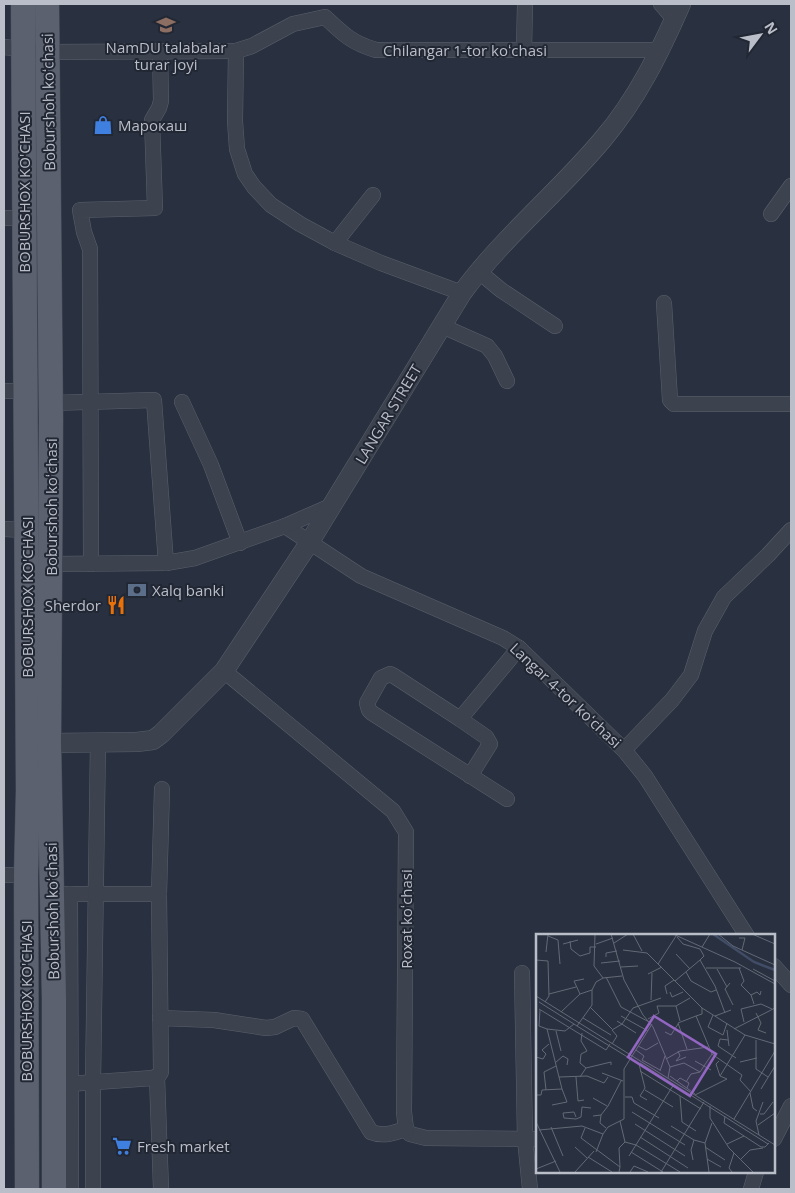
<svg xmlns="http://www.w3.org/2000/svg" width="795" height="1193" font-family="'Open Sans',sans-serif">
<rect width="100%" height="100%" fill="#29303f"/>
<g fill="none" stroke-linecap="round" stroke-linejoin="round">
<g stroke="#5b606c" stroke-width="16">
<g id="minor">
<path d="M661 4 674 19"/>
<path d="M4 47 47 52 236 51 252 46 293 24 325 17C343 34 352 43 376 50H661"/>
<path d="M524 50 525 4"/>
<path d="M236 51 235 121 237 149 245 174 254 187 271 205 300 224 335 243 381 263 462 293"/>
<path d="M771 214 791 186"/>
<path d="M4 218H24"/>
<path d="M335 243 373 195"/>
<path d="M478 271 501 290 555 326"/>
<path d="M664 303 670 400 674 404H791"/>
<path d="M442 326 487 346 495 356 507 381"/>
<path d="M4 391H25"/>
<path d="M182 402 211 465 240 543"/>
<path d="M51 403 154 400 166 563"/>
<path d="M285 526 361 576 503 638 519 648 624 750 645 776 747 936"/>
<path d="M4 529 26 530"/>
<path d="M51 564 166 563 195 558 285 526 333 505"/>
<path d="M91 564 90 249 84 232 80 210 155 208 152 120 159 108 161 101 160 52"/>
<path d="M224 671 393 811 406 832 404 1112 406 1129 410 1134 426 1138 538 1139"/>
<path d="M460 719 486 737 490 744 470 776"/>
<path d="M624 750 672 700 691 675 705 631 724 597 768 555 791 530"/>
<path d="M507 799 372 713 369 710 367 703 381 678 390 674 394 676 460 719 519 648"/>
<path d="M4 875H26"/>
<path d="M51 894H159L161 1072 159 1075 153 1078 54 1085"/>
<path d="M70 894 71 1189"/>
<path d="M159 894 162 789"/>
<path d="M774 966 791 985"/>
<path d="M522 973 525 1139 530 1189"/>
<path d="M160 1018 214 1020 266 1028 275 1027 294 1018 302 1019 371 1132C383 1137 394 1133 406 1129"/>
<path d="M157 1077 161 1189"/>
<path d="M774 1139 791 1106"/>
<path d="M93 1189V1083L98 742"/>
<path d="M751 1189 756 1172"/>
</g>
</g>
<g stroke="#5b606c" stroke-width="20">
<path id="tertiary" d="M49 743 137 742 153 740 161 734 224 671 309 543 462 293C503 237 559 192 603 139 637 99 660 52 681 4"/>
</g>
<g stroke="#474b58" stroke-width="25">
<g id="primary">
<path d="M23 4 28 791 26 875 27 1189"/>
<path d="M47 4 51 420 49 743 54 998V1189"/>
</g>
</g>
<use href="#minor" stroke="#3d424f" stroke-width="15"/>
<use href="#tertiary" stroke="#3d424f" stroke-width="19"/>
<use href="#primary" stroke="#5b616f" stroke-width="24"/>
</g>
<defs>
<g id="school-bare" transform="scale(1.5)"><path d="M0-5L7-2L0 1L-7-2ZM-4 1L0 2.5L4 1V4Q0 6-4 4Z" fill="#8d6e63" stroke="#222734" stroke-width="2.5" paint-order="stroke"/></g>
<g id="shop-bare" transform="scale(1.5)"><path d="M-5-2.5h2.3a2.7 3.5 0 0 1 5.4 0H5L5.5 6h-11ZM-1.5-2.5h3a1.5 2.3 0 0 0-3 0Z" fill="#3f7fe0" stroke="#222734" stroke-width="2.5" paint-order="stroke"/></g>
<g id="bank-bare" transform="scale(1.5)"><path d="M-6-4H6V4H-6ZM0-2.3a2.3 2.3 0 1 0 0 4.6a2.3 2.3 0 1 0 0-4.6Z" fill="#5c6f8a" stroke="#222734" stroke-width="2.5" paint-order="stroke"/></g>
<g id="restaurant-bare" transform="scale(1.5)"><path d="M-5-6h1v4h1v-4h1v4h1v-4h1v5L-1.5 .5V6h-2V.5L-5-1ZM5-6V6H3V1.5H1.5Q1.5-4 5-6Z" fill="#e8710a" stroke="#222734" stroke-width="2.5" paint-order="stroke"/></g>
<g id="supermarket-bare" transform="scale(1.5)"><path d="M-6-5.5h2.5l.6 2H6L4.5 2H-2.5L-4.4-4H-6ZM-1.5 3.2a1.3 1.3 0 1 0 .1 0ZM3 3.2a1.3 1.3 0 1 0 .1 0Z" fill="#3f7fe0" stroke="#222734" stroke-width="2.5" paint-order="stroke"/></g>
</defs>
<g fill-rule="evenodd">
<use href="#school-bare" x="166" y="25"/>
<use href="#shop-bare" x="103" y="125"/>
<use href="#bank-bare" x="137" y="590"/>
<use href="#restaurant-bare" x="116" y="605"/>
<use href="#supermarket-bare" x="122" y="1146"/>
</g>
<g text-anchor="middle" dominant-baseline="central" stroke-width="4" stroke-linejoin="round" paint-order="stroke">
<g font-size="15" fill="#babec9" stroke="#222734" text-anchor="start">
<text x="166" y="47" text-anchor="middle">NamDU talabalar<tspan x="166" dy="17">turar joyi</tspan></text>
<text x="118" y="125">Марокаш</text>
<text x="152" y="590">Xalq banki</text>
<text x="101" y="605" text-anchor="end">Sherdor</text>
<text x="137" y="1146">Fresh market</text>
</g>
<g font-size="15" fill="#babec9" stroke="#222734">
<text x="465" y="50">Chilangar 1-tor koʻchasi</text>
<text transform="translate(48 102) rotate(-91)">Boburshoh koʻchasi</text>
<text transform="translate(24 192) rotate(-90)">BOBURSHOX KO'CHASI</text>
<text transform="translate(388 414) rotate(-59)">LANGAR STREET</text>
<text transform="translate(51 507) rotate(-90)">Boburshoh koʻchasi</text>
<text transform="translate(27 597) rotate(-90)">BOBURSHOX KO'CHASI</text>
<text transform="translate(566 695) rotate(43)">Langar 4-tor koʻchasi</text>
<text transform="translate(52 911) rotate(-91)">Boburshoh koʻchasi</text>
<text transform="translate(406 919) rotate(-90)">Roxat koʻchasi</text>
<text transform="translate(26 1001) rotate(-90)">BOBURSHOX KO'CHASI</text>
</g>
</g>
<g transform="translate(536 934)">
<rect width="239" height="239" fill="#29303f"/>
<path fill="none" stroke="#414c66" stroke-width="2.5" d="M177 0 218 28 239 36"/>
<path fill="none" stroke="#636976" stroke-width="1" d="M59 0 58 32 67 44M75 0 88 46 107 81 117 93 134 133 132 144M97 0 106 17M137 0 199 28 239 50M182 0 197 12 239 31M216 0 239 10M12 2 22 6 24 30M141 3 147 10 164 15 168 22 164 26M203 4H209L206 16M34 7 35 15 44 22 54 19V13H60M78 9 92 0M27 10 42 6M60 10 77 4M166 13 174 0M87 16 111 19 166 74 209 101 239 110M10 18 12 0M140 20 154 35M70 23V19L81 17M0 26 12 27 13 62 9 68M65 29 84 27M122 30 140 2M85 33 102 32M170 34H205M203 34 208 47 205 51 215 61 218 70M181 35 191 53M217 35 239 47M150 38 155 47 175 58 180 56M112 40 126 33M70 43 85 73 115 89M139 47 164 26 179 52 189 79M194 49 189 55 197 71M134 58 136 63 147 58M13 60 40 53M44 60 38 47 48 45M131 60 129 52 138 46M215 61 221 58 224 61 225 57M0 62 239 211M115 66 116 39M3 68 38 90M140 72 144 87M54 73 76 95M166 74V80L160 82 176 120 206 141 204 146 215 158M3 75 70 116 74 110M4 76 3 92 11 95M25 78 44 60 56 56M220 79 225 89 222 96 230 99M177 81 172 93 187 101 191 89M85 82 112 97M179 82 195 76M47 84 75 101M112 85 123 79 121 72H140L154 64M81 87 100 99M208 88 205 75 225 70 236 75M41 92 103 130 109 154 104 162 111 166M198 95 239 74M191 96 193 112M20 97 25 117M129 98 135 101 142 90M192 106 184 105 182 112 200 124M220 106V135L232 143M76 110 81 102 76 96 86 90 97 74 125 64M102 112 110 116 122 109M151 115 142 89 160 82M100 116 108 122 106 126 124 136M142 117 144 122 140 127 150 123M0 123 7 125 10 120 6 116 13 110M130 125 144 117 172 113M159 127 175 136M183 127 180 130 184 142M204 128 221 124M19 129 27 122 32 125 31 131M104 129 232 210M134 133 148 129 164 138 176 120M50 134 75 128V131M104 137 165 175M124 137 129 122M66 139 87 147M134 142 159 160M23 143 51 142 68 149 72 143M40 143 42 167 48 166M44 143 50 134 44 129 45 120 51 117 45 107 46 99M191 145 184 142 209 101M141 147 144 144 153 149 151 154M150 148 155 140 164 138M225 155 239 132M10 156 8 138 20 132M109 156 137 173M214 159 217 174 221 177M0 161H5L6 156 26 155 11 95 29 97 38 90 41 92 56 71V56L60 48 67 44 86 42M159 161 191 145M144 162 146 188 160 197M89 163H96L98 169 123 184M57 164 71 172M16 171 31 168 26 155M174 172V184L193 214 217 238M96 178 149 211M224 180H228L237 168M65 181 64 189 70 194M57 182 65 181 72 172 85 147M189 182 188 189 225 213H229L233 209M40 185 28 184 27 179 38 178 40 183M40 185 45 183 46 173 55 174M198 185 239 117M84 187 89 208M0 188 24 238M99 190 149 222M222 191 239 179M135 192 158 206 169 209M15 193 27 222M49 194 45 204 84 233 83 238M3 196 46 192 67 200 72 193 88 185V135L116 90M223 201 220 187 227 168M104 203 152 234M89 208 100 211 144 238M191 210 208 202M39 213 51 224M169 213 189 226M60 218 67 200M95 218 127 238M93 222 138 150M52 223 76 238M171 225 185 233M157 226 155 216 158 206M204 226 214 216 227 214M84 233 83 214 89 208M0 235 20 227M39 238 58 217M94 238 98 232 112 238M125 238 168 168M173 238 169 209 176 189M196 238 193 234 198 219"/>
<path fill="#9466c3" fill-opacity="0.15" stroke="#9466c3" stroke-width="2.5" d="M118 82 180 120 154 162 92 123Z"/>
<rect width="239" height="239" fill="none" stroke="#babec9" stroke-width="2.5"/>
</g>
<rect width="795" height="1193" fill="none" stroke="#babec9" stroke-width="10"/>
<g transform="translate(760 35) rotate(58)" stroke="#222734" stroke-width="4" paint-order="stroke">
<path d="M0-4L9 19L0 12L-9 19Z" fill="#babec9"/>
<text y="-8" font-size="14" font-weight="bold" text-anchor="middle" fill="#babec9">N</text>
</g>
</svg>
